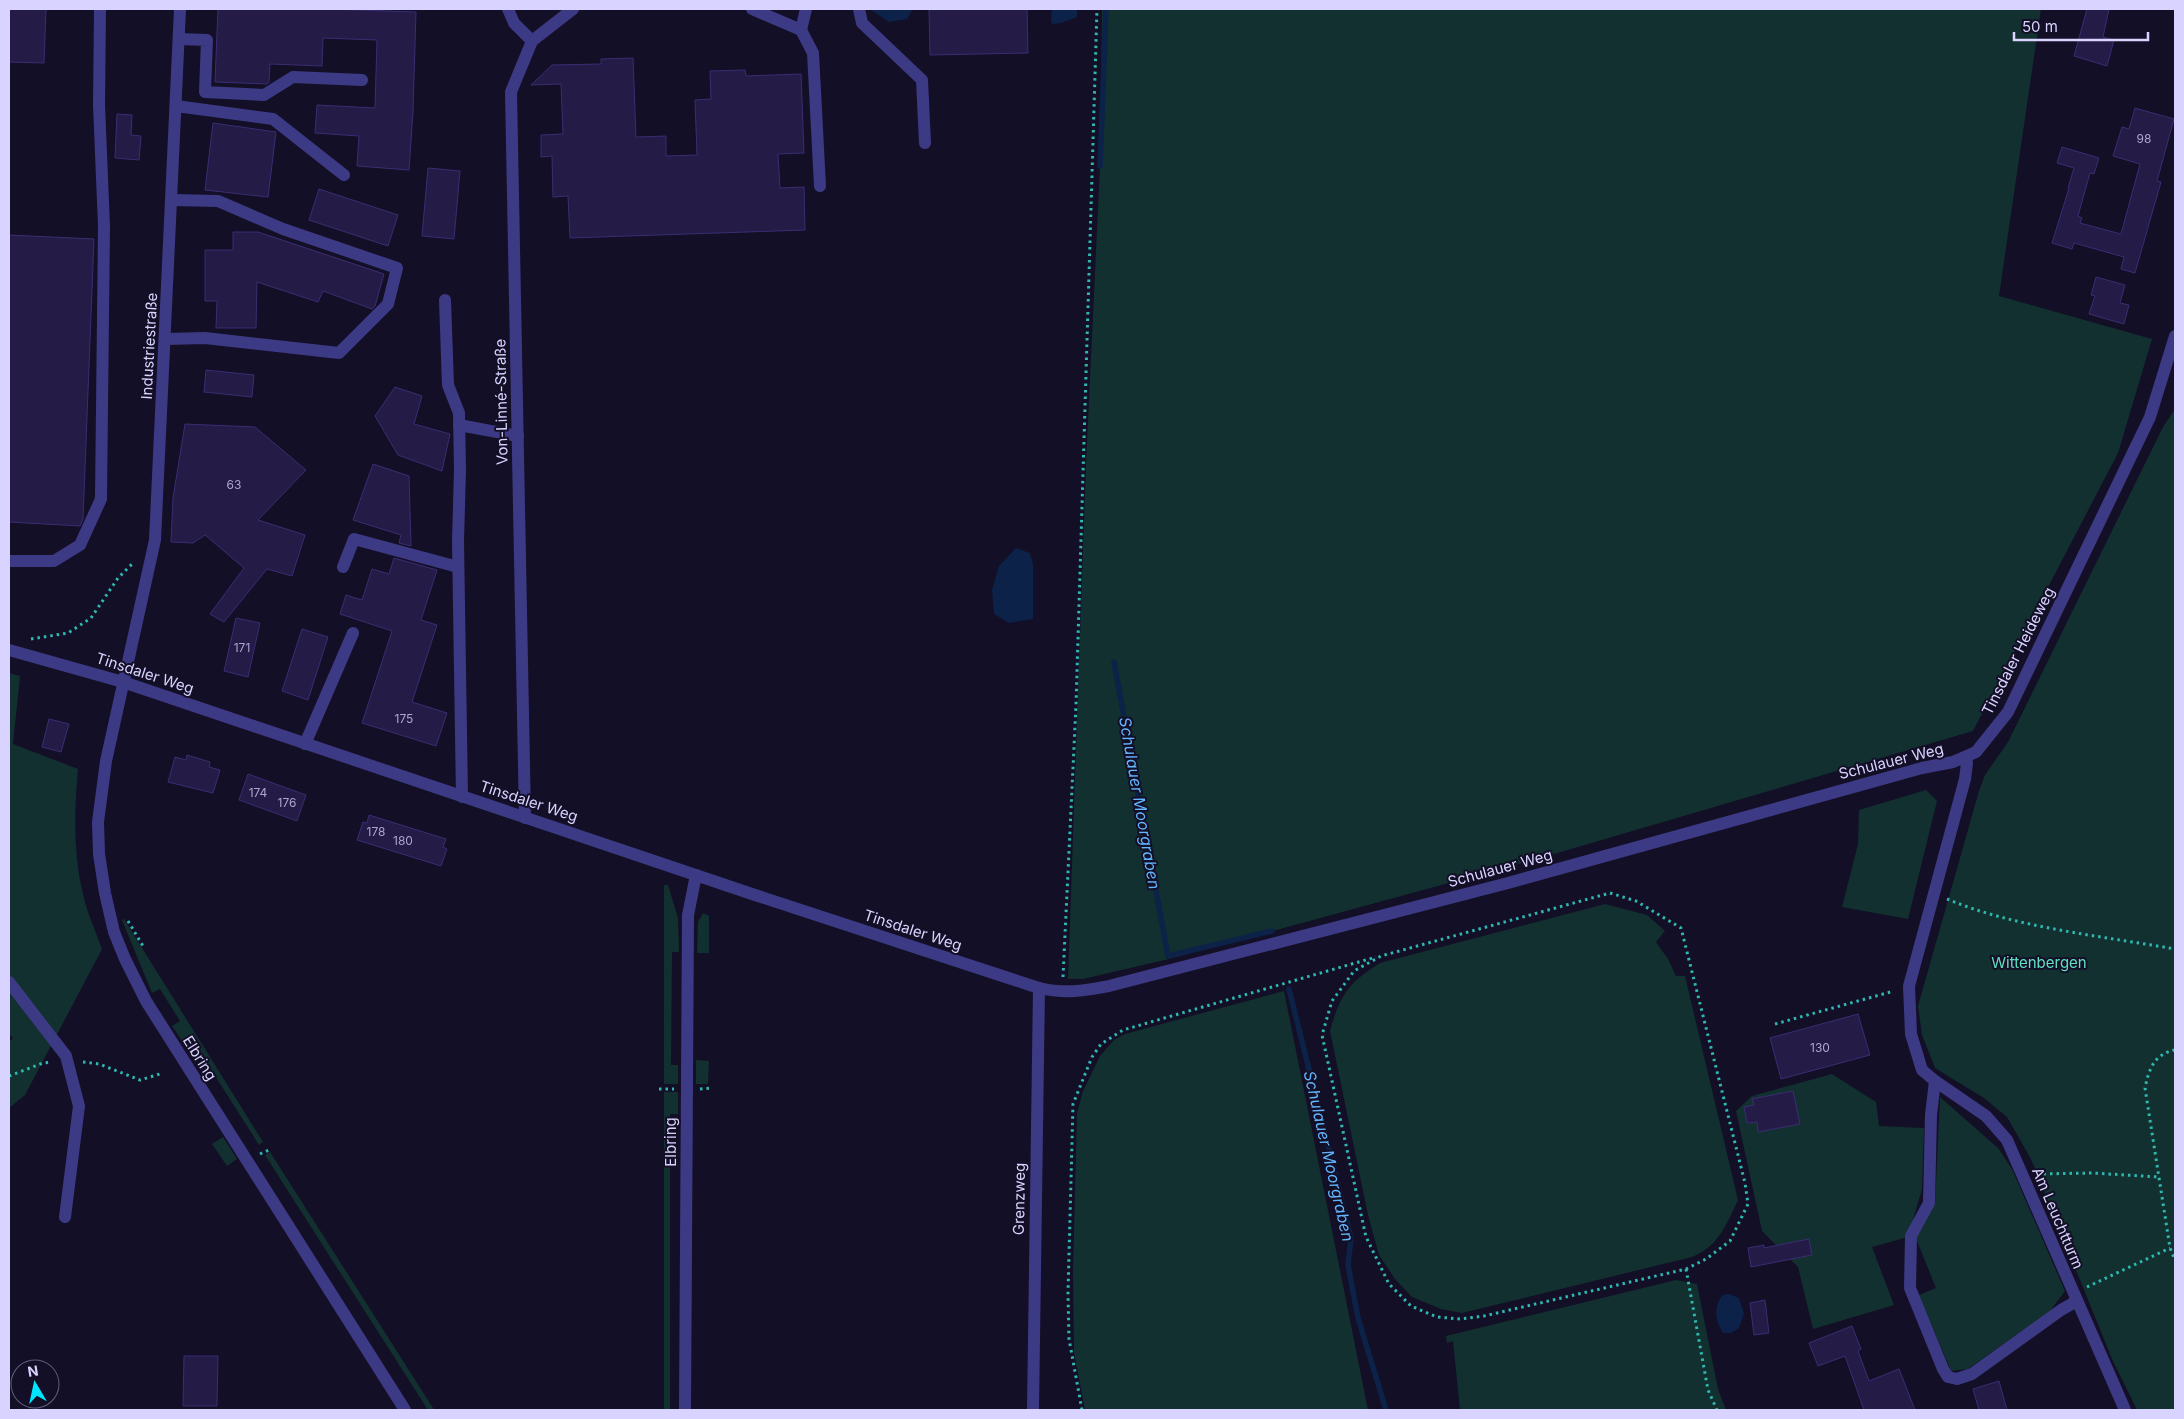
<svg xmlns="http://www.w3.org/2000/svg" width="2184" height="1419" font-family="Inter,sans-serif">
<rect width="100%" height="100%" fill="#130f26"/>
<g fill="#12302f">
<path d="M1102 9H2041L1999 296 2152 339 2118 453 1973 731 1530 861 1173 958 1083 979H1068L1086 464 1100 166Z"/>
<path d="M2175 409V1410H2137L2112 1359 2031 1159 2007 1117 1984 1098 1935 1068 1922 1035 1918 1006 1979 791 1985 775 2008 742 2163 427Z"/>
<path d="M9 673 20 676 13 744 78 769C74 812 73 855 84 898 88 915 96 932 102 949L25 1095 9 1108V1042L13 1038 9 1034Z"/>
<path d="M1926 790 1937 801 1908 919 1842 907 1858 844 1859 810Z"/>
<path d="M664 885H668L678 918 679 952H672L671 1065H678V1084H664Z"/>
<path d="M1605 904 1647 915 1665 931 1656 942 1668 959 1676 976H1685L1738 1200C1726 1225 1719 1246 1692 1257L1462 1313 1441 1309 1412 1297 1395 1279 1379 1255 1368 1215 1330 1031C1340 995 1348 983 1380 963Z"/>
<path d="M703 913 709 916V953H697L698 922Z"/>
<path d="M124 919 263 1142 259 1145 196 1046 188 1050 172 1026 180 1021 160 989 152 993 122 920Z"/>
<path d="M1284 991 1368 1410H1085L1074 1352 1073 1271 1077 1113 1083 1091 1100 1056 1114 1040 1125 1034Z"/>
<path d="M696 1060 709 1061 708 1084H696Z"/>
<path d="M1832 1074 1876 1102 1879 1126 1924 1128 1922 1189 1908 1237 1872 1247 1894 1305 1813 1329 1798 1267 1762 1231 1736 1111 1752 1096Z"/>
<path d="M664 1092H678V1114H670V1410H664Z"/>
<path d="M1940 1097 1998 1148 2012 1169 2065 1291 2050 1311 2013 1337 1968 1369 1951 1371 1919 1295 1936 1288 1915 1236 1935 1204Z"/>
<path d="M223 1137 237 1159 227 1166 212 1144Z"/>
<path d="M270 1152 433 1408 434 1410H428L265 1155Z"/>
<path d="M1676 1280 1697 1284 1718 1389 1726 1410H1460L1453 1341 1447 1343 1446 1336Z"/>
</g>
<g fill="#0c2248">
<path d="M870 9H913L907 19 889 22Z"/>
<path d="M1052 9H1077V17L1061 23 1052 24 1051 19Z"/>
<path d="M1016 548 1030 553 1033 564V619L1009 623 994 614 992 590 999 566Z"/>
<path d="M1729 1294 1739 1298 1744 1314 1739 1328 1731 1333H1723C1715 1321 1713 1306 1723 1295Z"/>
</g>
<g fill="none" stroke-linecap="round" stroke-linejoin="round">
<g stroke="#0c2248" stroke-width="5.5">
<path d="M1100 166 1106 9"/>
<path d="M1114 662 1168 956 1272 931"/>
<path d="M1289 989 1351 1238 1348 1265 1358 1318 1386 1410"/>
</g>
</g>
<g fill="#241b47" stroke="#3b2d73">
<path d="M9 9H46L44 63 9 62Z"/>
<path d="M218 9H329L416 12 413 111 409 170 357 166 359 136 315 133 317 105 375 108 377 40 323 38 322 66 270 64 269 82 267 84 215 82Z"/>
<path d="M929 9H1027L1028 53 930 55Z"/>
<path d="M2087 9H2109L2103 37 2114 40 2107 66 2074 56Z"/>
<path d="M633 58 636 137 666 136V156L697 155 695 100 711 99 710 71 745 70 746 76 801 74 804 153 778 154 780 188 804 187 805 230 570 238 568 196 553 197 552 156 541 157V135L563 134 561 84 531 85 552 65 601 64V59Z"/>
<path d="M2135 108 2174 119 2157 181 2161 182 2135 273 2121 269 2124 257 2074 243 2072 249 2052 243 2069 188H2068L2074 168 2057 163 2062 147 2099 158 2094 174 2090 173 2078 216 2082 218 2080 223 2121 234 2140 164 2113 156 2122 127 2129 129Z"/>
<path d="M117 114 132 115 131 135 141 136 139 160 115 158Z"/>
<path d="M213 123 276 132 268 197 205 190Z"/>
<path d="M428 168 460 171 454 239 422 236Z"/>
<path d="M319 189 398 215 388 246 309 220Z"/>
<path d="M233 232H258L384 274 375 306 372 309 323 291 318 302 257 282 256 328H216L217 301H205V250H233Z"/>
<path d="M9 235 94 239 83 519 80 526 9 522Z"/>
<path d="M2096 277 2125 285 2120 303 2129 305 2124 324 2089 314 2095 296 2091 295Z"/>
<path d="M206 370 254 375 252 397 204 392Z"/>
<path d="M395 387 422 396 414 424 450 434 442 471 398 455 375 416Z"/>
<path d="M185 424 255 427 306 470 258 520 305 535 292 576 267 569 224 622 210 614 244 568 205 535 193 543 171 542 173 498Z"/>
<path d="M373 464 409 476 411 546 399 543 401 535 353 520Z"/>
<path d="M394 558 437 570 421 620 437 625 412 702 447 713 436 746 362 723 392 631 340 614 346 595 362 600 372 569 389 574Z"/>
<path d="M236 618 260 623 248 677 224 671Z"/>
<path d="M302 629 328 637 308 700 282 691Z"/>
<path d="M49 719 69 724 61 752 42 747Z"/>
<path d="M187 755 210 762 209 767 220 770 213 793 168 782 175 757 186 760Z"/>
<path d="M248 774 306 795 297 821 239 800Z"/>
<path d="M369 815 446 839 443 847 447 849 441 866 357 840 363 822 367 823Z"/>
<path d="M1858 1014 1870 1055 1781 1079 1770 1038Z"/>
<path d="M1793 1091 1800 1124 1758 1132 1757 1122 1747 1123 1744 1107 1754 1105 1752 1099Z"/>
<path d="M1809 1239 1812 1255 1751 1267 1748 1248 1764 1245V1248Z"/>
<path d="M1765 1300 1769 1333 1754 1335 1750 1303Z"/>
<path d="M1852 1326 1861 1349 1858 1351 1869 1381 1899 1369 1915 1410H1864L1845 1356 1818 1366 1809 1343Z"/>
<path d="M184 1356H218L217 1406H183Z"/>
<path d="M1999 1381 2007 1410H1979L1973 1389Z"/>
</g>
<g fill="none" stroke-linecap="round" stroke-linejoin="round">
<g stroke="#2fb8b0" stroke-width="3" stroke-dasharray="2.5 4" stroke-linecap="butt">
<path d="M31 639 68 633 91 618 118 578 134 562"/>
<path d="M1610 893 1636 901 1681 928 1745 1183 1748 1204 1730 1241 1706 1259 1686 1269 1484 1316 1460 1319 1437 1317 1411 1306 1389 1284 1366 1237 1322 1035 1332 1001 1354 971 1381 956Z"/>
<path d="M1947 899C2016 928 2102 936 2175 949"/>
<path d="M128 921 143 946"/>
<path d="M1063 977 1076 705 1097 9"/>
<path d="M1775 1024 1894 991"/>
<path d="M2175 1050C2154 1054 2149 1069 2145 1088L2170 1248 2175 1260"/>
<path d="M83 1062 99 1064 140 1080 163 1073"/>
<path d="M9 1076 43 1063 52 1062"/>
<path d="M659 1089H674"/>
<path d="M700 1089 713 1088"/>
<path d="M260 1154 271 1149"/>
<path d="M2037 1174 2092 1173 2159 1177"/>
<path d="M1686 1269 1708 1390 1717 1410"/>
<path d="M2087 1287 2170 1248"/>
<path d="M1082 1410 1069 1339 1068 1293 1073 1104 1092 1057 1101 1044 1123 1030 1376 957"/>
</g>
<g stroke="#3d3a85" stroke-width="12">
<path d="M180 9 155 540 106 761 98 822 99 854 105 893 114 932 125 959 146 1001 405 1410"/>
<path d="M508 9 514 23 532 41"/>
<path d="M752 9 801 30 806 9"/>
<path d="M859 9 862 23 922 80 925 143"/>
<path d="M801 30 813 53 820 186"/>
<path d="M179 39 207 40 205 92 264 95 293 77 362 80"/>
<path d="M176 106 273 119 344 175"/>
<path d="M445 300 448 385 459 413 460 470 458 541 462 797"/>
<path d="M165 339 205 338 339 353 388 304 397 268 283 229 218 201 172 200"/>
<path d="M459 425 518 436"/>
<path d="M9 561H54L80 545 101 499 104 226 99 105 100 9"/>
<path d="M343 567 354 539 458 567"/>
<path d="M9 650 123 682 752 894 1039 988C1066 994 1082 991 1109 986L1508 883 1922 768 1953 762 1976 752 2008 712 2150 417 2175 336"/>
<path d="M305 744 353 633"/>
<path d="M1966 757 1967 763 1965 779 1909 986 1911 1034 1922 1070 1935 1081 1986 1116 2007 1140 2125 1410"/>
<path d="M525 818 511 92 532 41 573 9"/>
<path d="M9 982 66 1056 79 1106 65 1217"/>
<path d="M1935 1081 1931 1115 1929 1203 1911 1236 1910 1288 1943 1369 1948 1377 1957 1379 1972 1374 2061 1310 2077 1301"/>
<path d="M685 1410 688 915 696 875"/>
<path d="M1033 1410 1039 988"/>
</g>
</g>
<g text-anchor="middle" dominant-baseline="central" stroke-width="4" stroke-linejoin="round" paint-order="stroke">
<g font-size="12" fill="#aca6d1">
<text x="2144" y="138">98</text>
<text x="234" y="484">63</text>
<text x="242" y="647">171</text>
<text x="404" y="718">175</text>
<text x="258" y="792">174</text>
<text x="287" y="802">176</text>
<text x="376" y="831">178</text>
<text x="403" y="840">180</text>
<text x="1820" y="1047">130</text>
</g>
<g font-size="15" fill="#d9d4ff" stroke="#130f26">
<text transform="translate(149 346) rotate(-87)">Industriestraße</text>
<text transform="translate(501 402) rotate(-91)">Von-Linné-Straße</text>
<text transform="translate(2018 651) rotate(-63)">Tinsdaler Heideweg</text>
<text transform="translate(145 673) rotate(18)">Tinsdaler Weg</text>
<text transform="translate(1891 761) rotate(-14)">Schulauer Weg</text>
<text transform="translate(529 801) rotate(18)">Tinsdaler Weg</text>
<text transform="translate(1500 868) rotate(-15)">Schulauer Weg</text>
<text transform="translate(913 930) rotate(18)">Tinsdaler Weg</text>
<text transform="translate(200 1058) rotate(58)">Elbring</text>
<text transform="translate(670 1142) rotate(-90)">Elbring</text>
<text transform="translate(1019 1199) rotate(-89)">Grenzweg</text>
<text transform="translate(2058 1218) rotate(67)">Am Leuchtturm</text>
</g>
<g font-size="15" fill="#5fe0c0" stroke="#130f26">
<text x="2039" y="962">Wittenbergen</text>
</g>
<g font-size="16" font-style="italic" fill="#62b6ff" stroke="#130f26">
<text transform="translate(1140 803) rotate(80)">Schulauer Moorgraben</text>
<text transform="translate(1329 1156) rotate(77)">Schulauer Moorgraben</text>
</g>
</g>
<rect width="2184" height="1419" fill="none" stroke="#d9d4ff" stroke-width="20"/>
<g transform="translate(35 1384) rotate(351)"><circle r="24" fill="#130f26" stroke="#625e7d"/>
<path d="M0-4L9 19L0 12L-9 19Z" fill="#00e5ff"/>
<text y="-8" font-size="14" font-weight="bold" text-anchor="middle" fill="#d9d4ff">N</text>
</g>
<path d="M2014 32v8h134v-8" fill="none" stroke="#d9d4ff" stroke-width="2.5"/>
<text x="2022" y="32" font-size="15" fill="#d9d4ff" stroke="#130f26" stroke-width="4" paint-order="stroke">50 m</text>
</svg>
